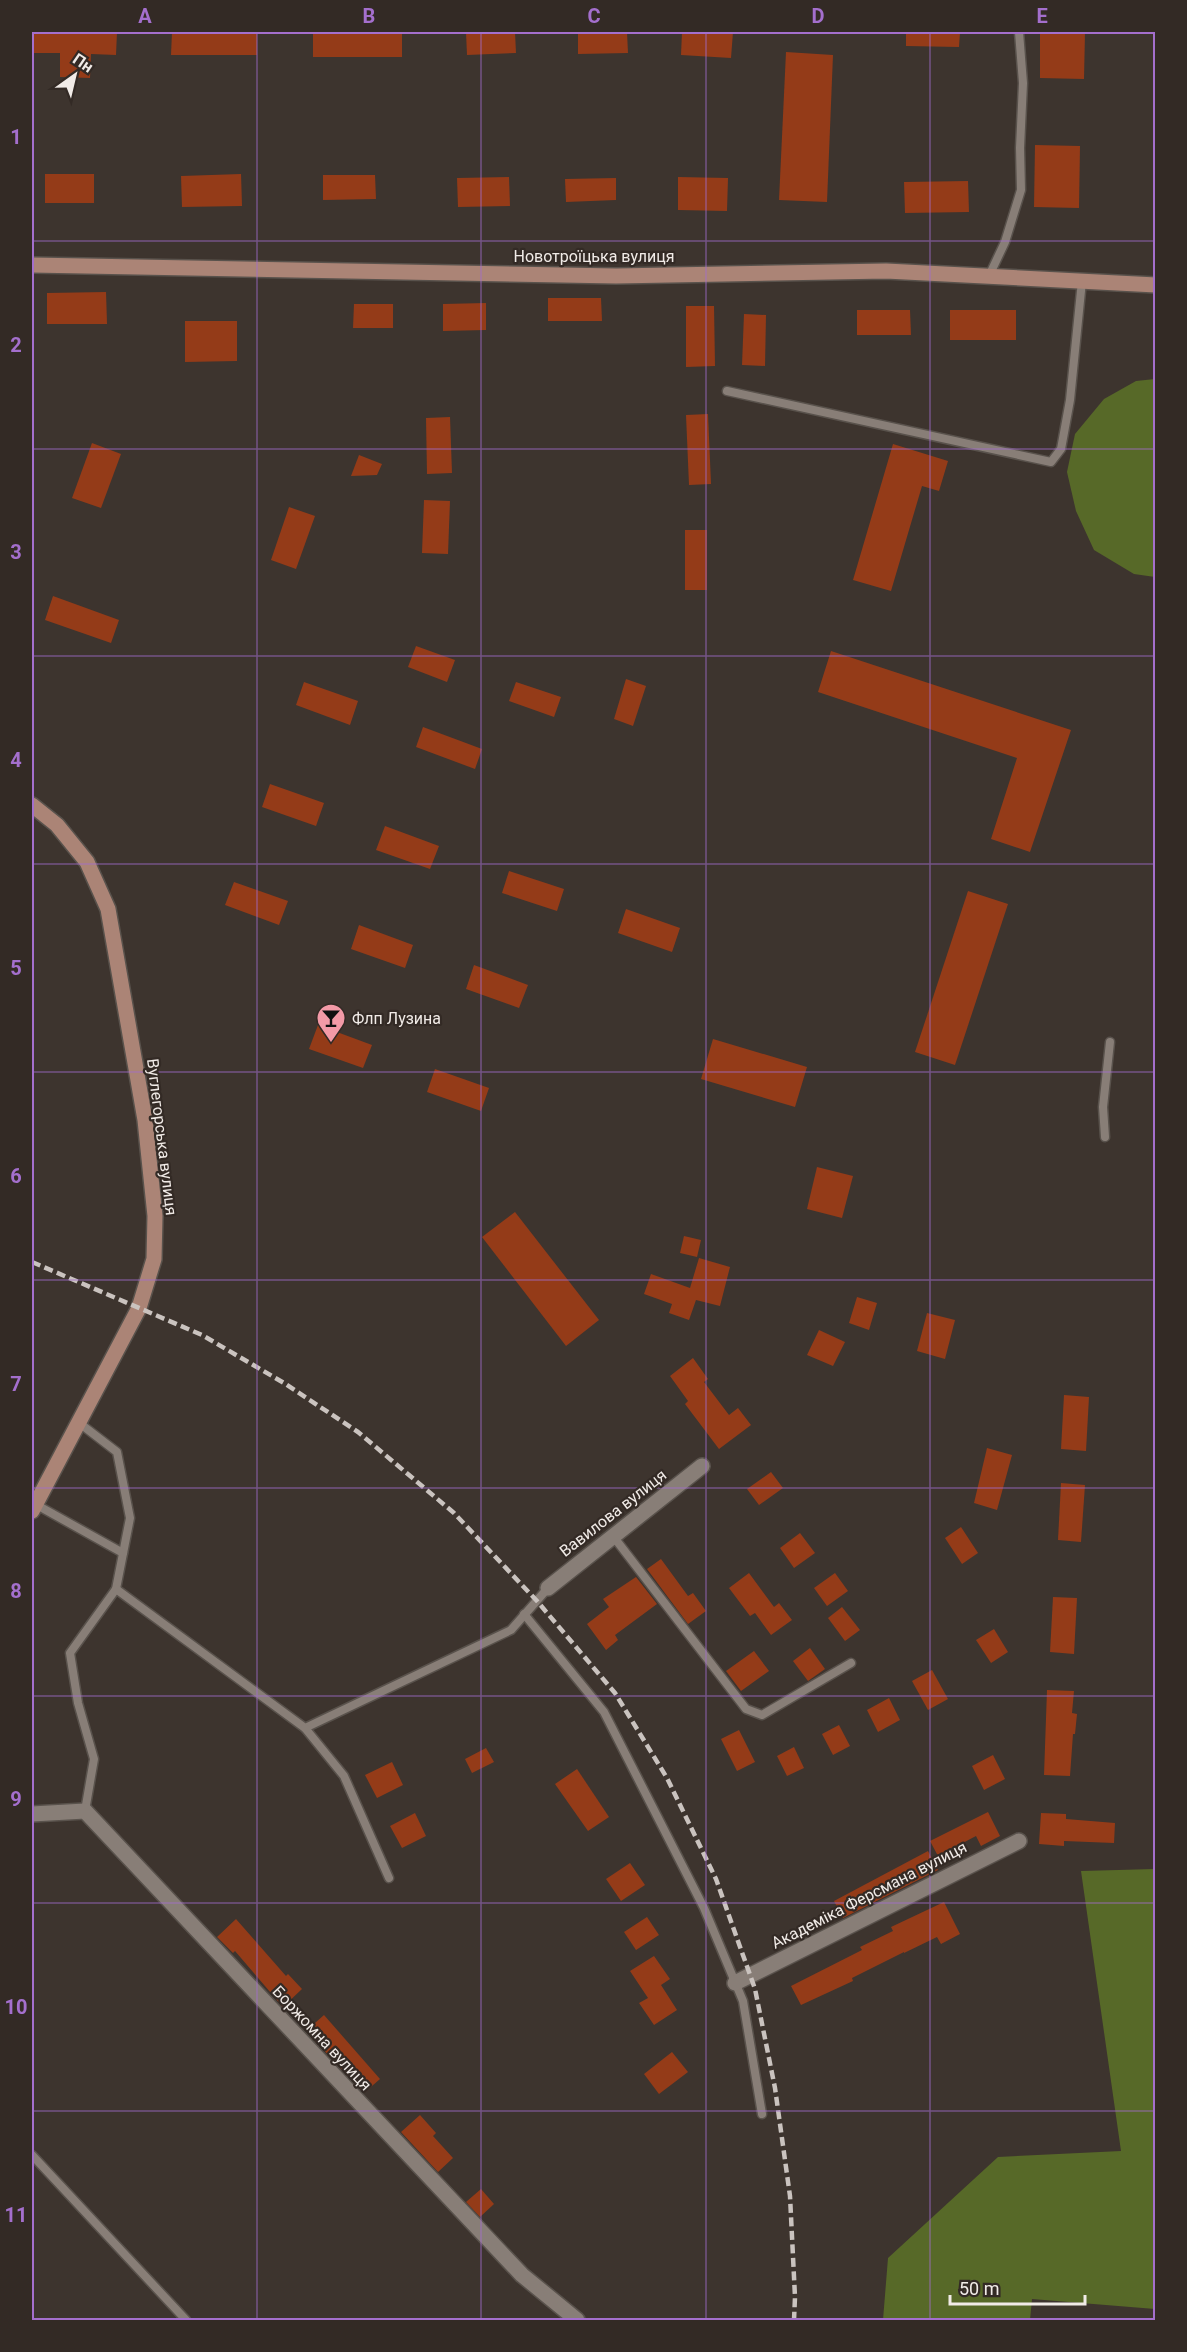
<svg xmlns="http://www.w3.org/2000/svg" width="1187" height="2352" font-family="Roboto,sans-serif">
<rect width="100%" height="100%" fill="#3d342e"/>
<g fill="#576928">
<path d="M1155 379H1156L1155 577 1134 574 1094 550 1076 511 1067 472 1075 434 1104 399 1136 381Z"/>
<path d="M1155 1869V2309L1032 2299 1030 2320H883L888 2258 998 2157 1121 2151 1081 1871Z"/>
</g>
<g fill="#943b18">
<path d="M32 32H117L116 55 91 54 90 78 60 77V53H32Z"/>
<path d="M172 32H257V55H171Z"/>
<rect x="313" y="32" width="89" height="25"/>
<path d="M466 32H515L516 53 467 55Z"/>
<path d="M578 32H627L628 53 578 54Z"/>
<path d="M682 32H733L731 58 681 55Z"/>
<path d="M906 32H960L959 47 906 46Z"/>
<path d="M1040 32H1085L1084 79 1040 78Z"/>
<path d="M786 52 833 55 827 202 779 200Z"/>
<path d="M1035 145 1080 146 1079 208 1034 207Z"/>
<rect x="45" y="174" width="49" height="29"/>
<path d="M241 174 242 206 182 207 181 176Z"/>
<path d="M323 175H375L376 199 323 200Z"/>
<path d="M509 177 510 206 458 207 457 178Z"/>
<path d="M678 177 728 178 727 211 678 210Z"/>
<path d="M616 178V200L566 202 565 179Z"/>
<path d="M968 181 969 212 905 213 904 182Z"/>
<path d="M106 292 107 324H47V293Z"/>
<path d="M548 298H601L602 321H548Z"/>
<path d="M486 303V330L443 331V304Z"/>
<path d="M354 304H393V328H353Z"/>
<path d="M686 306H714L715 366 686 367Z"/>
<path d="M857 310H910L911 335H857Z"/>
<rect x="950" y="310" width="66" height="30"/>
<path d="M744 314 766 315 765 366 742 365Z"/>
<path d="M185 321H237V361L185 362Z"/>
<path d="M708 414 711 484 689 485 686 415Z"/>
<path d="M450 417 452 473 427 474 426 418Z"/>
<path d="M92 443 121 454 101 508 72 498Z"/>
<path d="M893 444 948 461 939 491 922 486 891 591 853 580Z"/>
<path d="M359 455 382 464 377 475 351 476Z"/>
<path d="M424 500 450 501 448 554 422 553Z"/>
<path d="M289 507 315 516 296 569 271 560Z"/>
<rect x="685" y="530" width="22" height="60"/>
<path d="M53 596 119 620 111 643 45 620Z"/>
<path d="M416 646 455 660 447 682 408 667Z"/>
<path d="M831 651 1071 730 1030 852 991 839 1017 758 818 692Z"/>
<path d="M626 679 646 686 633 726 614 719Z"/>
<path d="M304 682 358 701 350 725 296 705Z"/>
<path d="M516 682 561 697 554 717 509 701Z"/>
<path d="M423 727 482 749 475 769 416 747Z"/>
<path d="M270 784 324 803 316 826 262 807Z"/>
<path d="M385 826 439 846 430 869 376 850Z"/>
<path d="M509 871 564 889 557 911 502 893Z"/>
<path d="M234 882 288 901 279 925 225 905Z"/>
<path d="M968 891 1008 904 955 1065 915 1052Z"/>
<path d="M626 909 680 928 672 952 618 933Z"/>
<path d="M359 925 413 945 405 968 351 949Z"/>
<path d="M474 965 528 985 519 1008 466 989Z"/>
<path d="M318 1025 372 1045 363 1068 309 1049Z"/>
<path d="M713 1039 807 1067 795 1107 701 1079Z"/>
<path d="M435 1069 489 1088 481 1111 427 1092Z"/>
<path d="M817 1167 853 1176 842 1218 807 1209Z"/>
<path d="M515 1212 599 1320 566 1346 482 1237Z"/>
<path d="M684 1236 701 1240 697 1257 680 1253Z"/>
<path d="M699 1258 730 1267 720 1306 696 1300 689 1320 669 1313 672 1304 644 1294 651 1274 690 1288Z"/>
<path d="M857 1297 877 1303 869 1330 849 1323Z"/>
<path d="M927 1313 955 1320 945 1359 917 1351Z"/>
<path d="M819 1330 845 1342 833 1366 807 1355Z"/>
<path d="M693 1358 708 1379 704 1382 729 1415 738 1408 751 1425 719 1449 685 1404 688 1401 670 1376Z"/>
<path d="M1064 1395 1089 1397 1086 1451 1061 1449Z"/>
<path d="M987 1448 1012 1455 997 1510 974 1503Z"/>
<path d="M771 1472 783 1488 759 1505 747 1489Z"/>
<path d="M1061 1483 1085 1485 1081 1542 1058 1540Z"/>
<path d="M961 1527 978 1553 962 1564 945 1538Z"/>
<path d="M800 1533 815 1553 794 1568 780 1548Z"/>
<path d="M661 1559 688 1596 693 1593 706 1611 688 1624 647 1569Z"/>
<path d="M749 1573 774 1607 779 1603 792 1620 771 1635 755 1613 750 1616 729 1588Z"/>
<path d="M835 1573 848 1591 827 1606 814 1588Z"/>
<path d="M636 1577 657 1604 615 1635 618 1640 606 1650 587 1624 609 1607 603 1599Z"/>
<path d="M1053 1597 1077 1598 1074 1654 1050 1652Z"/>
<path d="M842 1607 860 1630 845 1641 828 1618Z"/>
<path d="M994 1629 1008 1652 991 1663 976 1640Z"/>
<path d="M810 1648 825 1669 808 1681 793 1661Z"/>
<path d="M754 1651 769 1671 741 1691 726 1671Z"/>
<path d="M932 1670 948 1699 928 1710 912 1681Z"/>
<path d="M1047 1690 1074 1691 1072 1713 1077 1714 1075 1734H1073L1070 1776 1044 1775Z"/>
<path d="M889 1698 900 1720 878 1732 867 1710Z"/>
<path d="M839 1725 850 1746 833 1755 822 1734Z"/>
<path d="M739 1730 755 1762 737 1771 721 1739Z"/>
<path d="M794 1747 804 1768 787 1776 777 1756Z"/>
<path d="M486 1748 494 1762 472 1773 465 1759Z"/>
<path d="M993 1755 1005 1779 984 1790 972 1766Z"/>
<path d="M392 1762 403 1785 377 1798 365 1775Z"/>
<path d="M577 1769 609 1817 588 1831 555 1784Z"/>
<path d="M988 1812 1000 1836 981 1846 976 1836 938 1856 930 1841Z"/>
<path d="M415 1813 426 1836 402 1848 390 1826Z"/>
<path d="M1041 1813 1066 1814V1819L1115 1823 1114 1843 1064 1841V1846L1039 1844Z"/>
<path d="M928 1851 938 1870 843 1918 834 1901Z"/>
<path d="M630 1863 645 1885 621 1901 606 1879Z"/>
<path d="M944 1902 960 1934 941 1944 937 1937 904 1953V1952L852 1978 853 1981 801 2005 791 1986 862 1950 860 1947 893 1931 891 1927Z"/>
<path d="M647 1917 659 1935 636 1950 624 1932Z"/>
<path d="M236 1919 286 1976 288 1974 302 1989 283 2007 235 1951 233 1953 217 1937Z"/>
<path d="M654 1956 670 1979 661 1985 677 2010 654 2025 639 2003 648 1998 630 1971Z"/>
<path d="M324 2015 380 2079 364 2093 306 2031Z"/>
<path d="M672 2052 688 2072 659 2094 644 2074Z"/>
<path d="M420 2115 436 2133 433 2136 453 2158 438 2172 401 2132Z"/>
<path d="M481 2189 494 2204 480 2217 466 2202Z"/>
</g>
<g fill="none" stroke-linecap="round" stroke-linejoin="round">
<g stroke="#59524c" stroke-width="11">
<g id="service">
<path d="M989 276 1005 242 1021 190 1020 148 1023 83 1019 32"/>
<path d="M727 391 1051 462 1061 449 1070 400 1082 281"/>
<path d="M1105 1137 1103 1107 1110 1042"/>
<path d="M78 1422 117 1452 130 1518 116 1589 70 1653 78 1703 94 1759 85 1811"/>
<path d="M35 1504 123 1553"/>
<path d="M613 1536 746 1709 762 1715 851 1663"/>
<path d="M116 1589 305 1728 511 1630 548 1588"/>
<path d="M524 1614 604 1712 704 1908 743 2001 762 2114"/>
<path d="M305 1728 344 1776 389 1878"/>
<path d="M32 2155 186 2320"/>
</g>
</g>
<g stroke="#59524c" stroke-width="18">
<g id="minor">
<path d="M548 1588 702 1466"/>
<path d="M32 1814 85 1811 522 2275 577 2320"/>
<path d="M735 1983 1019 1841"/>
</g>
</g>
<g stroke="#59524c" stroke-width="18">
<g id="secondary">
<path d="M32 265 616 276 886 271 1156 285"/>
<path d="M32 805 57 825 87 862 108 909 145 1120 155 1216 154 1259 139 1308 32 1511"/>
</g>
</g>
<use href="#service" stroke="#887e77" stroke-width="8"/>
<use href="#minor" stroke="#887e77" stroke-width="15"/>
<use href="#secondary" stroke="#ab8476" stroke-width="15"/>
<path stroke="#cac3bf" stroke-width="4.5" stroke-dasharray="9 4.5" stroke-linecap="butt" d="M32 1262 202 1335 284 1383 358 1432 454 1513 537 1601 615 1693 667 1778 716 1879 755 1989 775 2088 790 2196 795 2297 794 2320"/>
</g>
<path fill="none" stroke="#a46fcd" stroke-width="1.5" stroke-opacity="0.55" d="M257 32V2320M481 32V2320M706 32V2320M930 32V2320M32 241H1156M32 449H1156M32 656H1156M32 864H1156M32 1072H1156M32 1280H1156M32 1488H1156M32 1696H1156M32 1903H1156M32 2111H1156"/>
<defs>
<g id="bar-pin" transform="scale(1.5)"><path d="M0 17L-7.5 6A9.5 9.5 0 1 1 7.5 6Z" fill="#f39aa7" stroke="#332a25"/><path d="M-6-5H6L.8 .8V4.5H3.5V6h-7V4.5H-.8V.8Z" fill="#111"/></g>
</defs>
<g fill-rule="evenodd">
<use href="#bar-pin" x="331" y="1018"/>
</g>
<g text-anchor="middle" dominant-baseline="central" stroke-width="4.5" stroke-linejoin="round" paint-order="stroke">
<g font-size="16" fill="#f1ebe7" stroke="#332a25">
<text x="594" y="256">Новотроїцька вулиця</text>
<text transform="translate(162 1137) rotate(83)">Вуглегорська вулиця</text>
<text transform="translate(613 1513) rotate(-38)">Вавилова вулиця</text>
<text transform="translate(869 1895) rotate(-27)">Академіка Ферсмана вулиця</text>
<text transform="translate(322 2038) rotate(47)">Боржомна вулиця</text>
</g>
<g font-size="16" fill="#f1ebe7" stroke="#332a25" text-anchor="start">
<text x="352" y="1018">Флп Лузина</text>
</g>
</g>
<rect width="1187" height="2352" fill="none" stroke="#332a25" stroke-width="66"/>
<g transform="translate(75 75) rotate(34)" stroke="#332a25" stroke-width="4.5" paint-order="stroke">
<path d="M0-4.5L10 22L0 15L-10 22Z" fill="#f1ebe7"/>
<text y="-9" font-size="16" font-weight="bold" text-anchor="middle" fill="#f1ebe7">Пн</text>
</g>
<path d="M950 2295v9h135v-9" fill="none" stroke="#f1ebe7" stroke-width="3"/>
<text x="959" y="2295" font-size="18" fill="#f1ebe7" stroke="#332a25" stroke-width="4.5" paint-order="stroke">50 m</text>
<rect x="33" y="33" width="1121" height="2286" fill="none" stroke="#a46fcd" stroke-width="2"/>
<g font-size="20" text-anchor="middle" font-weight="bold" fill="#a46fcd">
<text x="145" y="23">A</text>
<text x="369" y="23">B</text>
<text x="594" y="23">C</text>
<text x="818" y="23">D</text>
<text x="1042" y="23">E</text>
<text x="16" y="144">1</text>
<text x="16" y="352">2</text>
<text x="16" y="559">3</text>
<text x="16" y="767">4</text>
<text x="16" y="975">5</text>
<text x="16" y="1183">6</text>
<text x="16" y="1391">7</text>
<text x="16" y="1598">8</text>
<text x="16" y="1806">9</text>
<text x="16" y="2014">10</text>
<text x="16" y="2222">11</text>
</g>
</svg>
